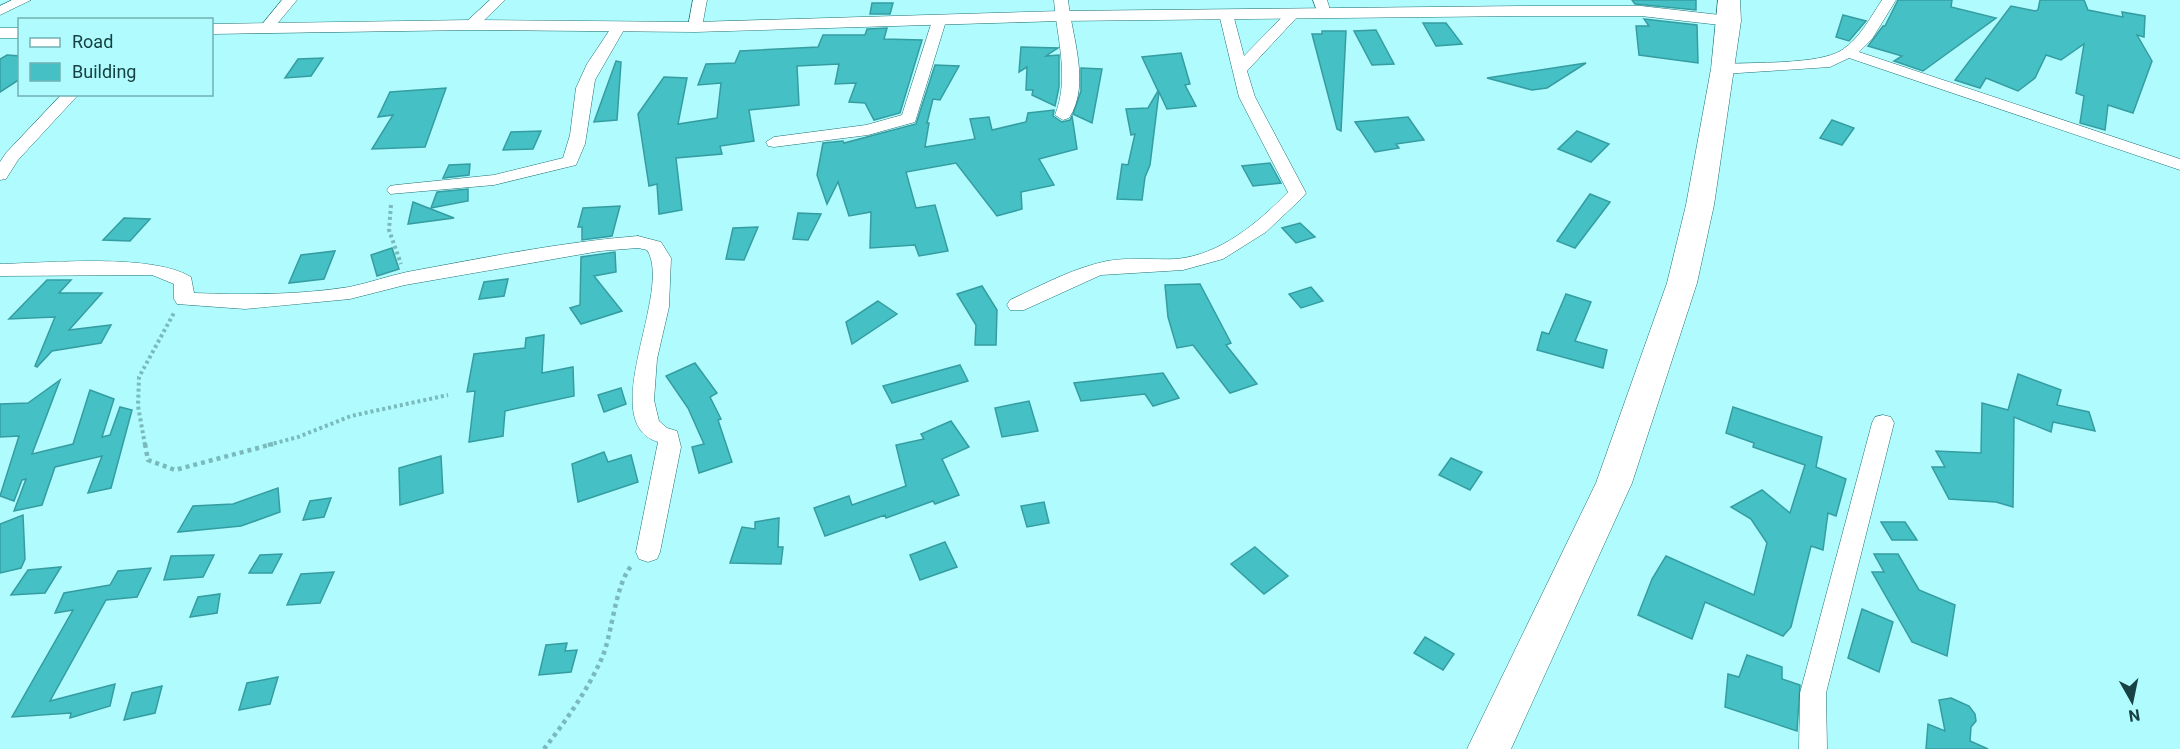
<svg xmlns="http://www.w3.org/2000/svg" width="2180" height="749" font-family="Roboto,sans-serif">
<rect width="100%" height="100%" fill="#affbfd"/>
<g fill="#45c1c5" stroke="#359da1" stroke-width="1.5">
<path d="M1632 0H1696V10L1635 4Z"/>
<path d="M1898 0H1952L1951 7 1996 18 1923 71 1894 61 1902 56 1868 46 1883 26H1885Z"/>
<path d="M2040 0H2084L2088 10 2123 17 2122 12 2145 16 2144 37 2137 35 2152 61 2133 113 2108 105 2105 130 2080 123 2084 96 2076 93 2084 44 2061 60 2046 55 2035 78 2018 91 1986 78 1980 88 1955 80 2011 6 2035 11 2038 10Z"/>
<path d="M872 3H893L890 14H870Z"/>
<path d="M1843 15 1866 21 1849 41 1836 37Z"/>
<path d="M1644 19 1697 25 1698 63 1639 55 1636 26H1649Z"/>
<path d="M1423 23H1446L1462 44 1436 46Z"/>
<path d="M887 28 884 39 922 40 900 113 874 120 865 103 849 102 856 83 835 84 839 64 797 66 799 105 749 110 754 141 720 146 722 154 676 158 682 210 659 214 657 184 649 186 638 114 664 77 687 78 678 124 717 118 721 83 698 85 706 64 735 63 740 51 818 47 823 35H865L867 29Z"/>
<path d="M1376 30 1394 64 1372 65 1354 31Z"/>
<path d="M1322 31H1346L1341 131 1337 129 1312 34H1322Z"/>
<path d="M1021 47 1058 48 1046 56 1059 55V87L1055 106 1032 95 1033 90H1026L1027 67 1019 72Z"/>
<path d="M1181 53 1190 84 1185 85 1196 106 1167 109 1159 92 1150 165 1145 177 1142 200 1117 199 1122 164 1128 165 1135 134 1131 135 1126 109 1148 108 1158 91 1142 57Z"/>
<path d="M7 55 20 56V79L0 92V59Z"/>
<path d="M323 58 311 76 285 78 298 59Z"/>
<path d="M616 61 621 62 617 120 594 122Z"/>
<path d="M1586 63 1547 88 1532 90 1487 78Z"/>
<path d="M935 65 959 66 940 100 933 99 927 123H929L925 147 975 139 970 119 989 117 992 130 1026 122 1028 113 1054 110 1053 116 1062 122 1070 120 1072 116 1077 149 1039 159 1054 185 1021 192 1022 209 997 216 956 163 906 172 916 208 935 205 948 251 919 256 915 245 870 248 871 212 849 216 838 182 827 204 817 175 823 143 843 141 844 143 916 124Z"/>
<path d="M1081 68 1102 69 1092 123 1073 114 1081 91Z"/>
<path d="M446 88 425 147 372 149 393 115 378 117 390 92Z"/>
<path d="M1408 117 1424 140 1396 144 1399 148 1375 152 1355 122Z"/>
<path d="M1832 120 1854 128 1842 145 1820 138Z"/>
<path d="M541 131 533 149 503 150 511 132Z"/>
<path d="M1577 131 1609 144 1591 162 1558 149Z"/>
<path d="M1270 163 1281 183 1253 186 1242 166Z"/>
<path d="M470 164 469 175 443 178 449 165Z"/>
<path d="M468 189V201L431 208 437 192Z"/>
<path d="M1590 194 1610 202 1575 248 1557 241Z"/>
<path d="M413 202 454 218 408 224Z"/>
<path d="M620 206 612 236 582 240V227H578L583 208Z"/>
<path d="M798 213 821 214 808 240 793 239Z"/>
<path d="M124 218 150 219 130 241 103 240Z"/>
<path d="M1300 223 1315 237 1296 243 1282 228Z"/>
<path d="M758 227 744 260 726 259 733 228Z"/>
<path d="M392 248 399 269 377 276 371 255Z"/>
<path d="M335 251 324 279 289 283 301 255Z"/>
<path d="M615 252 616 272 594 276 622 311 581 324 570 308 580 305 581 257Z"/>
<path d="M508 279 504 296 479 299 484 282Z"/>
<path d="M47 280H71L59 293H102L69 330 111 325 101 343 52 351 37 367 35 366 55 317 9 319Z"/>
<path d="M1200 284 1231 343 1226 345 1257 384 1230 393 1193 345 1177 348 1168 317 1165 285Z"/>
<path d="M982 286 997 310 996 345H975L976 325 957 294Z"/>
<path d="M1311 287 1323 301 1301 308 1289 294Z"/>
<path d="M1566 294 1591 302 1575 341 1607 350 1603 368 1537 350 1542 332 1549 334Z"/>
<path d="M878 301 897 314 852 344 846 322Z"/>
<path d="M544 335 542 373 573 367 574 396 505 411 503 436 469 442 475 391 467 392 474 354 525 348 526 338Z"/>
<path d="M695 363 717 393 710 397 721 419 718 420 732 462 699 473 692 447 704 444 688 408 666 376Z"/>
<path d="M960 365 968 381 892 403 883 386Z"/>
<path d="M1163 373 1179 398 1153 406 1145 394 1081 401 1074 383Z"/>
<path d="M2018 374 2061 390 2057 405 2089 412 2095 431 2053 422 2051 432 2014 417 2013 507 1996 502 1949 499 1932 467H1945L1936 451 1981 453 1982 403 2008 410Z"/>
<path d="M60 380 32 454 73 444 90 390 114 399 102 437 110 435 120 407 132 410 111 488 88 493 102 456 55 467 42 505 14 511 26 479 22 480 14 501 0 496 19 436 0 437V404L28 403Z"/>
<path d="M621 388 626 404 604 412 598 395Z"/>
<path d="M1029 401 1038 431 1002 437 995 408Z"/>
<path d="M1733 407 1822 437 1816 467 1846 479 1836 516 1828 513 1823 550 1811 546 1791 627 1783 636 1705 602 1692 639 1638 615 1652 579 1666 556 1754 595 1767 543 1751 519 1731 507 1762 490 1790 513 1805 465 1753 447 1754 443 1726 433Z"/>
<path d="M951 421 969 447 942 459 959 495 935 504 933 501 886 518 885 515 825 536 814 508 849 496 852 505 906 486 896 445 924 439 921 434Z"/>
<path d="M604 452 608 462 631 455 638 482 578 502 572 464Z"/>
<path d="M441 456 443 493 400 505 399 468Z"/>
<path d="M1451 458 1482 472 1470 490 1439 475Z"/>
<path d="M278 488 280 512 241 526 178 532 193 506 233 504Z"/>
<path d="M331 498 324 517 303 520 310 501Z"/>
<path d="M1044 502 1049 523 1027 527 1021 506Z"/>
<path d="M23 515 25 559 21 568 0 573V524Z"/>
<path d="M779 518 778 547H783L781 564 730 563 742 527 755 529V522Z"/>
<path d="M1881 522H1905L1917 540H1892Z"/>
<path d="M945 542 957 567 920 580 910 555Z"/>
<path d="M1255 547 1288 576 1264 594 1231 564Z"/>
<path d="M282 554 272 573H249L260 555Z"/>
<path d="M1874 554H1898L1919 590 1955 605 1947 656 1912 642 1872 572H1884Z"/>
<path d="M214 555 203 577 164 580 171 556Z"/>
<path d="M61 567 45 593 11 595 28 570Z"/>
<path d="M151 568 137 597 106 600 50 701 115 684 110 706 70 718 71 713 12 717 73 610 55 613 64 593 110 585 118 571Z"/>
<path d="M334 572 320 603 287 605 301 574Z"/>
<path d="M220 594 217 613 190 617 198 597Z"/>
<path d="M1862 609 1893 622 1879 672 1848 658Z"/>
<path d="M1425 637 1454 654 1443 670 1414 653Z"/>
<path d="M567 643 565 651 577 650 571 672 539 675 546 645Z"/>
<path d="M1747 655 1782 667V679L1800 685 1797 731 1725 707 1728 674 1739 677Z"/>
<path d="M278 677 270 704 239 710 247 683Z"/>
<path d="M162 686 155 713 124 720 132 693Z"/>
<path d="M1951 698 1969 706 1975 714 1976 721 1971 727 1970 741 1988 749H1926L1928 724 1945 731 1939 700Z"/>
</g>
<g fill="none" stroke-linecap="round" stroke-linejoin="round">
<g stroke="#207073" stroke-width="1">
<g id="minor">
<path d="M12 0H31L0 15V6Z"/>
<path d="M282 0H297L272 30H262L260 27Z"/>
<path d="M490 0H505L476 28H466L464 25 466 22Z"/>
<path d="M693 0H707L702 27 695 31 688 27Z"/>
<path d="M1054 0H1068C1072 37 1091 85 1069 118L1063 120 1055 115C1070 78 1057 39 1054 0Z"/>
<path d="M1313 0H1327L1331 13 1329 16H1319Z"/>
<path d="M1882 0H1896L1872 39 1859 52 2180 159V170L1849 58 1830 67 1723 74 1715 69 1723 64C1752 62 1819 65 1842 50 1860 38 1870 18 1882 0Z"/>
<path d="M1226 10 1233 14 1244 56 1288 11H1298L1300 14 1247 71 1255 97 1306 193 1303 197 1266 232 1223 259 1183 270 1101 275 1024 310H1010L1007 305 1010 300C1042 285 1073 268 1107 261 1130 257 1153 260 1176 259 1220 255 1258 223 1288 192L1239 97 1219 14Z"/>
<path d="M939 17 946 21 915 122 868 135 774 147 768 146 766 142 774 137 866 125 902 115 932 21Z"/>
<path d="M618 24 625 28 595 80 585 144 576 165 494 185 390 194 387 190 390 186 396 185 494 175 563 158 570 135 576 88 587 64 613 25Z"/>
<path d="M62 94H79L18 160 6 179 0 180V162L6 153Z"/>
<path d="M638 236 661 242 671 258 669 307 657 359 654 400 659 421 667 428 677 431 681 447 660 552 657 559 648 562 639 559 636 552 658 442C594 422 674 291 647 250L638 248 600 251 405 285 350 299 245 309 177 304 174 299V284L152 275 0 276V264C48 263 152 253 191 277L194 293C246 295 298 295 349 287 369 283 388 276 407 272 483 258 561 242 638 236Z"/>
<path d="M1883 415 1891 417 1894 423 1826 693 1827 749H1799L1800 693 1872 423 1875 417Z"/>
</g>
</g>
<g stroke="#207073" stroke-width="1">
<g id="tertiary">
<path d="M1522 6H1641L1729 16 1738 21 1729 26 1641 16H1522L1061 21 695 32 471 30 212 34V24L471 20 695 22 1061 11Z"/>
<rect x="0" y="28" width="20" height="10"/>
</g>
</g>
<g stroke="#207073" stroke-width="1">
<path id="trunk" d="M1718 0H1740L1741 21 1714 205 1697 283 1632 483 1511 749H1467L1596 483 1667 283 1686 205 1711 69Z"/>
</g>
<g stroke="#7ababc" stroke-width="4" stroke-dasharray="3 3" stroke-linecap="butt">
<path d="M391 205 389 230 401 264"/>
<path d="M145 445 138 406 139 377 175 311"/>
<path d="M268 445 298 437 351 416 448 395"/>
</g>
<g stroke="#7ababc" stroke-width="4.5" stroke-dasharray="4 4" stroke-linecap="butt">
<path d="M145 444 148 460 175 470 273 444"/>
<path d="M544 749C565 722 587 691 601 660 613 635 614 584 633 564"/>
</g>
<use href="#minor" fill="#fff" fill-rule="evenodd"/>
<use href="#tertiary" fill="#fff" fill-rule="evenodd"/>
<use href="#trunk" fill="#fff" fill-rule="evenodd"/>
</g>
<rect x="18" y="18" width="195" height="78" fill="#affbfd" stroke="#72b1b3" stroke-width="1.5"/>
<rect x="30" y="38" width="30" height="9" fill="#ffffff" stroke="#72b1b3" stroke-width="1.5"/>
<text x="72" y="48" font-size="18" fill="#174143">Road</text>
<rect x="30" y="63" width="30" height="18" fill="#45c1c5" stroke="#72b1b3" stroke-width="1.5"/>
<text x="72" y="78" font-size="18" fill="#174143">Building</text>
<g transform="translate(2132 701) rotate(171)" stroke="#affbfd" stroke-width="4.5" paint-order="stroke">
<path d="M0-4.5L10 22L0 15L-10 22Z" fill="#174143"/>
<text y="-9" font-size="16" font-weight="bold" text-anchor="middle" fill="#174143">N</text>
</g>
</svg>
